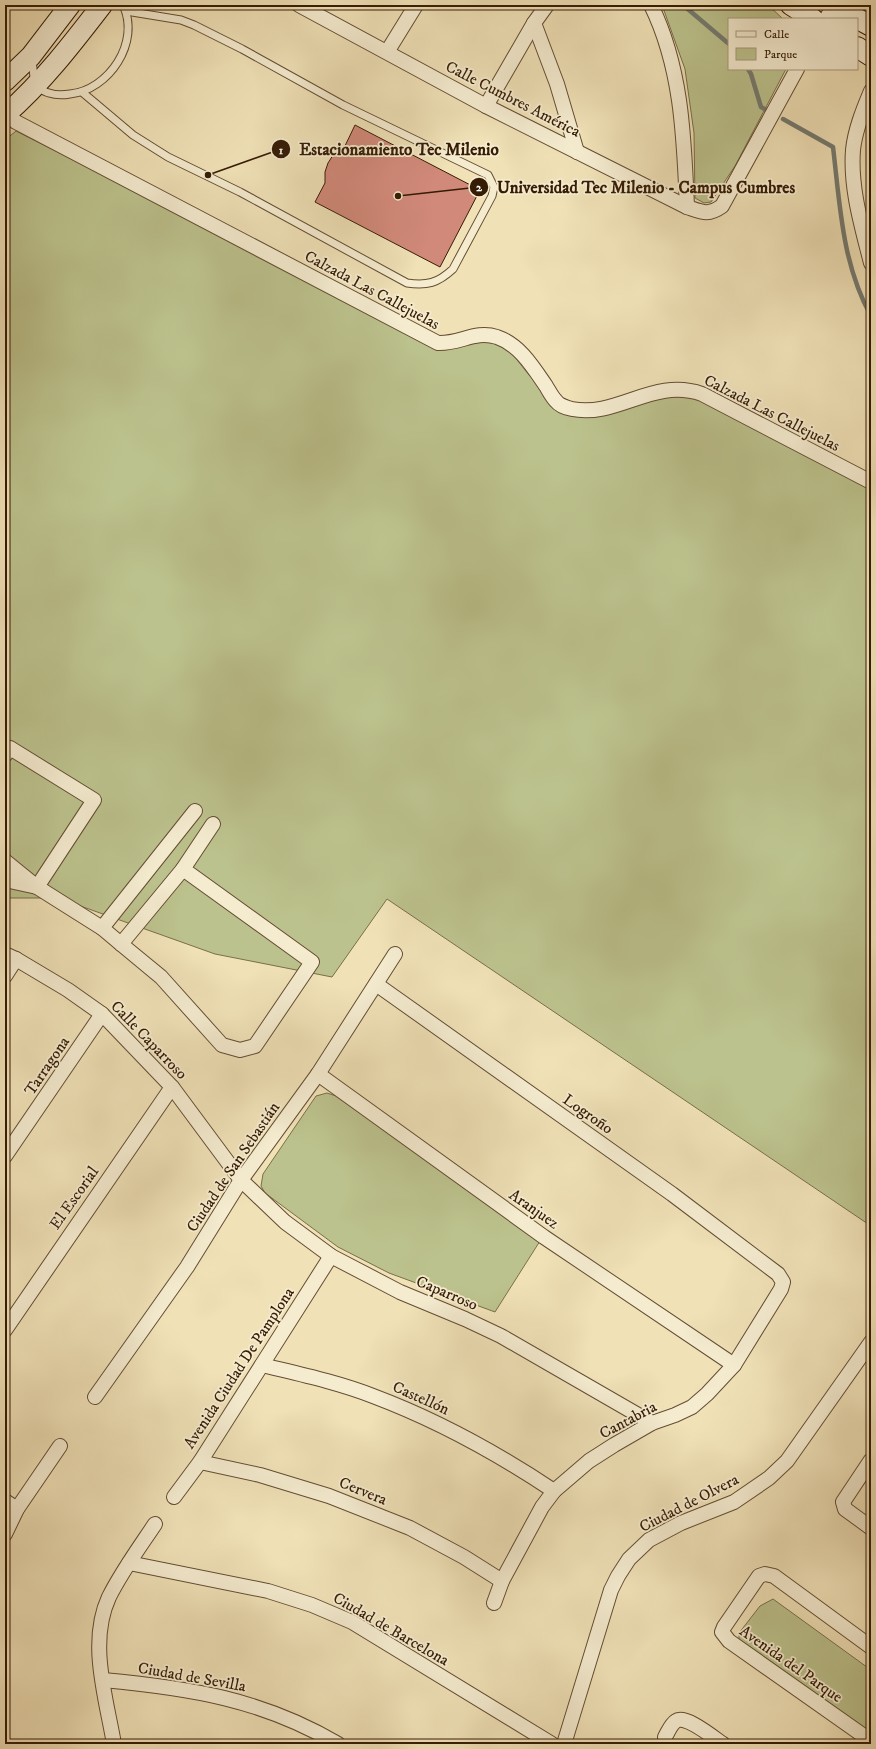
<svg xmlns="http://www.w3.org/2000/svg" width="876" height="1749" font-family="'IM FELL DW Pica',serif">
<rect width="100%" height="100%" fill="#f0e1b7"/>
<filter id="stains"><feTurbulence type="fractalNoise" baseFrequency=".005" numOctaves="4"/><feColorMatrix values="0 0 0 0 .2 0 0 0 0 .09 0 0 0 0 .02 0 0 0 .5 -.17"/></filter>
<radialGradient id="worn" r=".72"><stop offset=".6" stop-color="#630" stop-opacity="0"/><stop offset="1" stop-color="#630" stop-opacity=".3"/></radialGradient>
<g fill="#bcc28d" stroke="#796f49">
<path d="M662 5H768L783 19H729V69H786L735 166 711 202 704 203 695 198 694 133 685 69Z"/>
<path d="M16 131 443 346 478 335 502 341 529 375 555 403 572 412 659 396 699 395 871 484V1226L387 899 332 977 215 954 58 898H5V140Z"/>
<path d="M327 1093 336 1096 540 1241 495 1312 389 1273 338 1247 265 1193 261 1186 263 1174 316 1096Z"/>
<path d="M773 1599 871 1670V1734L739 1643V1633L760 1606Z"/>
</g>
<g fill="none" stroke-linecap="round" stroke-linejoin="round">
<g stroke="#757b71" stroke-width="4.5">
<path d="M683 5 729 44"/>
<path d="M748 69 751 74 761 107 768 111"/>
<path d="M783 119 833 147C840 205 842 264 871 316"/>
</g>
</g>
<path fill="#d1897a" stroke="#361c05" d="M355 125 480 190 440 267 315 202 325 183V172L328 163 335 152 344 148Z"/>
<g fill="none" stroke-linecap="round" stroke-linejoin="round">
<g stroke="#644d32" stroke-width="9">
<g id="lane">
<path d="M32 60 35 86C40 88 44 92 49 93 55 95 64 95 70 94 109 90 141 42 123 5"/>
<path d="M82 92 133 135 168 157 240 192 407 283C427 286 438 283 453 269L492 196 494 187 488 175 343 105 242 49 194 25 181 20 126 11"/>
</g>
</g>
<g stroke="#644d32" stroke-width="16">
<g id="street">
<path d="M299 5 486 106 687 207C702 212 708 216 722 206L797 69"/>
<path d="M651 5C682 68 684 138 687 207"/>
<path d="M826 19 834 5"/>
<path d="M534 23 557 84 577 152"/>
<path d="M387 52 416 5"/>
<path d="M871 91C863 110 855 130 853 150 850 188 862 227 871 263"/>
<path d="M486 106 534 23 547 5"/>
<path d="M5 112 16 122 438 343C460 344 475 330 497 337 520 345 533 367 546 386 549 391 552 397 556 401 559 405 567 408 572 409 618 418 653 377 702 394L871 482"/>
<path d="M5 755 10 748 94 800 37 887 5 880"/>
<path d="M5 861 37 887 102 928 121 944 161 977 222 1045 240 1050 255 1046 312 962 183 869 213 824"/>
<path d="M102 928 195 811"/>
<path d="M121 944 183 869"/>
<path d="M5 954 16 959 68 990 102 1014 172 1087 241 1180 285 1222 331 1256 400 1292 465 1319 501 1336 652 1423"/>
<path d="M5 976 16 959"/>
<path d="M376 984 672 1194 778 1274 783 1282 781 1289 734 1365 707 1394 692 1407 675 1415 652 1423 614 1445 589 1461 554 1491 542 1507 502 1581 494 1603"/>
<path d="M318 1074 544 1237 734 1365"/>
<path d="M5 1156 102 1014"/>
<path d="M5 1330 172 1087"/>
<path d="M262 1365C299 1374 337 1382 373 1396 437 1420 497 1453 554 1491"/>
<path d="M95 1397 187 1267 241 1180 318 1074 395 954"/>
<path d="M871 1460 843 1502 845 1509 871 1528"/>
<path d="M200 1462 260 1475 329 1496 410 1528 464 1557 502 1581"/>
<path d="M174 1497 200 1462 331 1256"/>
<path d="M5 1501 17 1509"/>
<path d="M5 1534 17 1509 60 1446"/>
<path d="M129 1563 268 1591 312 1605 352 1622 552 1744"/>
<path d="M871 1647 774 1576 765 1574 759 1576 724 1627 722 1632 729 1641 871 1741"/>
<path d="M103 1680C189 1688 262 1699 338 1744"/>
<path d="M665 1737C668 1732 671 1724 676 1721 685 1714 714 1738 723 1744"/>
<path d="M114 1744C106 1697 88 1642 109 1597 122 1571 139 1548 155 1524"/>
<path d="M564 1744 611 1590 618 1576 629 1559 649 1540 681 1523 734 1502 769 1478 787 1461 871 1342"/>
</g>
</g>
<g stroke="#361c05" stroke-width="22">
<g id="secondary">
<path d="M791 5 813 19"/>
<path d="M832 5 871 26"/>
<path d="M857 47 871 56"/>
<path d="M5 81 31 56 70 5"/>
<path d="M5 115C42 83 72 44 102 5"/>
</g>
</g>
<use href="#lane" stroke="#f5ecd0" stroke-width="7"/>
<use href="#street" stroke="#f5ecd0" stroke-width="14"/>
<use href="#secondary" stroke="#f5ecd0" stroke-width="20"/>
</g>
<g text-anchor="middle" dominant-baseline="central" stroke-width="3.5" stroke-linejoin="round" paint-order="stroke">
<g font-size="16" fill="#361c05" stroke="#f5ecd0">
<text transform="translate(513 99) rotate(27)">Calle Cumbres América</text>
<text transform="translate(372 290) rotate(28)">Calzada Las Callejuelas</text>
<text transform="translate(772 413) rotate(27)">Calzada Las Callejuelas</text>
<text transform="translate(149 1040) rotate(46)">Calle Caparroso</text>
<text transform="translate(47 1066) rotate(-56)">Tarragona</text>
<text transform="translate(588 1114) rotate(35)">Logroño</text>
<text transform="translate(233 1167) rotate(-56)">Ciudad de San Sebastián</text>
<text transform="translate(74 1198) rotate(-55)">El Escorial</text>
<text transform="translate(534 1209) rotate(35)">Aranjuez</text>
<text transform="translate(447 1293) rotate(23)">Caparroso</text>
<text transform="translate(239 1368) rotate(-57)">Avenida Ciudad De Pamplona</text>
<text transform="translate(421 1398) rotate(24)">Castellón</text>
<text transform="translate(628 1420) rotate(-28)">Cantabria</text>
<text transform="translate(363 1491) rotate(22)">Cervera</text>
<text transform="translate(689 1503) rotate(-27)">Ciudad de Olvera</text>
<text transform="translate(391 1629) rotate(30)">Ciudad de Barcelona</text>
<text transform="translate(791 1664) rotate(35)">Avenida del Parque</text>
<text transform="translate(192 1677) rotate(10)">Ciudad de Sevilla</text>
</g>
</g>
<path fill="none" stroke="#361c05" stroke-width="1.5" d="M208 175L281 149M398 196L479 187"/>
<g fill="#361c05" stroke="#f5ecd0" stroke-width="1.5">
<circle cx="208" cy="175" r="4"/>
<circle cx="398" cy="196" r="4"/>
<circle cx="281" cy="149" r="10"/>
<circle cx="479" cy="187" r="10"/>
</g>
<g font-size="12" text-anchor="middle" font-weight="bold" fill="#fff">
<text x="281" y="154">1</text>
<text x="479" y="191">2</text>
</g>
<g font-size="17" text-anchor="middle" font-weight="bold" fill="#361c05" stroke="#f5ecd0" stroke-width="3.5" stroke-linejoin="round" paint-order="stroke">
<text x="399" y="155">Estacionamiento Tec Milenio</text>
<text x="646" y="193">Universidad Tec Milenio - Campus Cumbres</text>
</g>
<rect width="876" height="1749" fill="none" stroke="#f0e1b7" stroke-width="20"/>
<rect x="6" y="6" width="864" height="1737" fill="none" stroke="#361c05" stroke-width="2"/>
<rect x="10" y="10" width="856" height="1729" fill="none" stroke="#361c05"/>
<rect x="728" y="18" width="130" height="52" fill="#f5ecd0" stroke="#a9997f"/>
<rect x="736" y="31" width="20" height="6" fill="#f5ecd0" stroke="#a9997f"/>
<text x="764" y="38" font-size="12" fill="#361c05">Calle</text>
<rect x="736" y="48" width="20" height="12" fill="#bcc28d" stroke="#a9997f"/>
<text x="764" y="58" font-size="12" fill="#361c05">Parque</text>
<rect width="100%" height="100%" filter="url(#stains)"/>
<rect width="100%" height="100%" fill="url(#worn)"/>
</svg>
